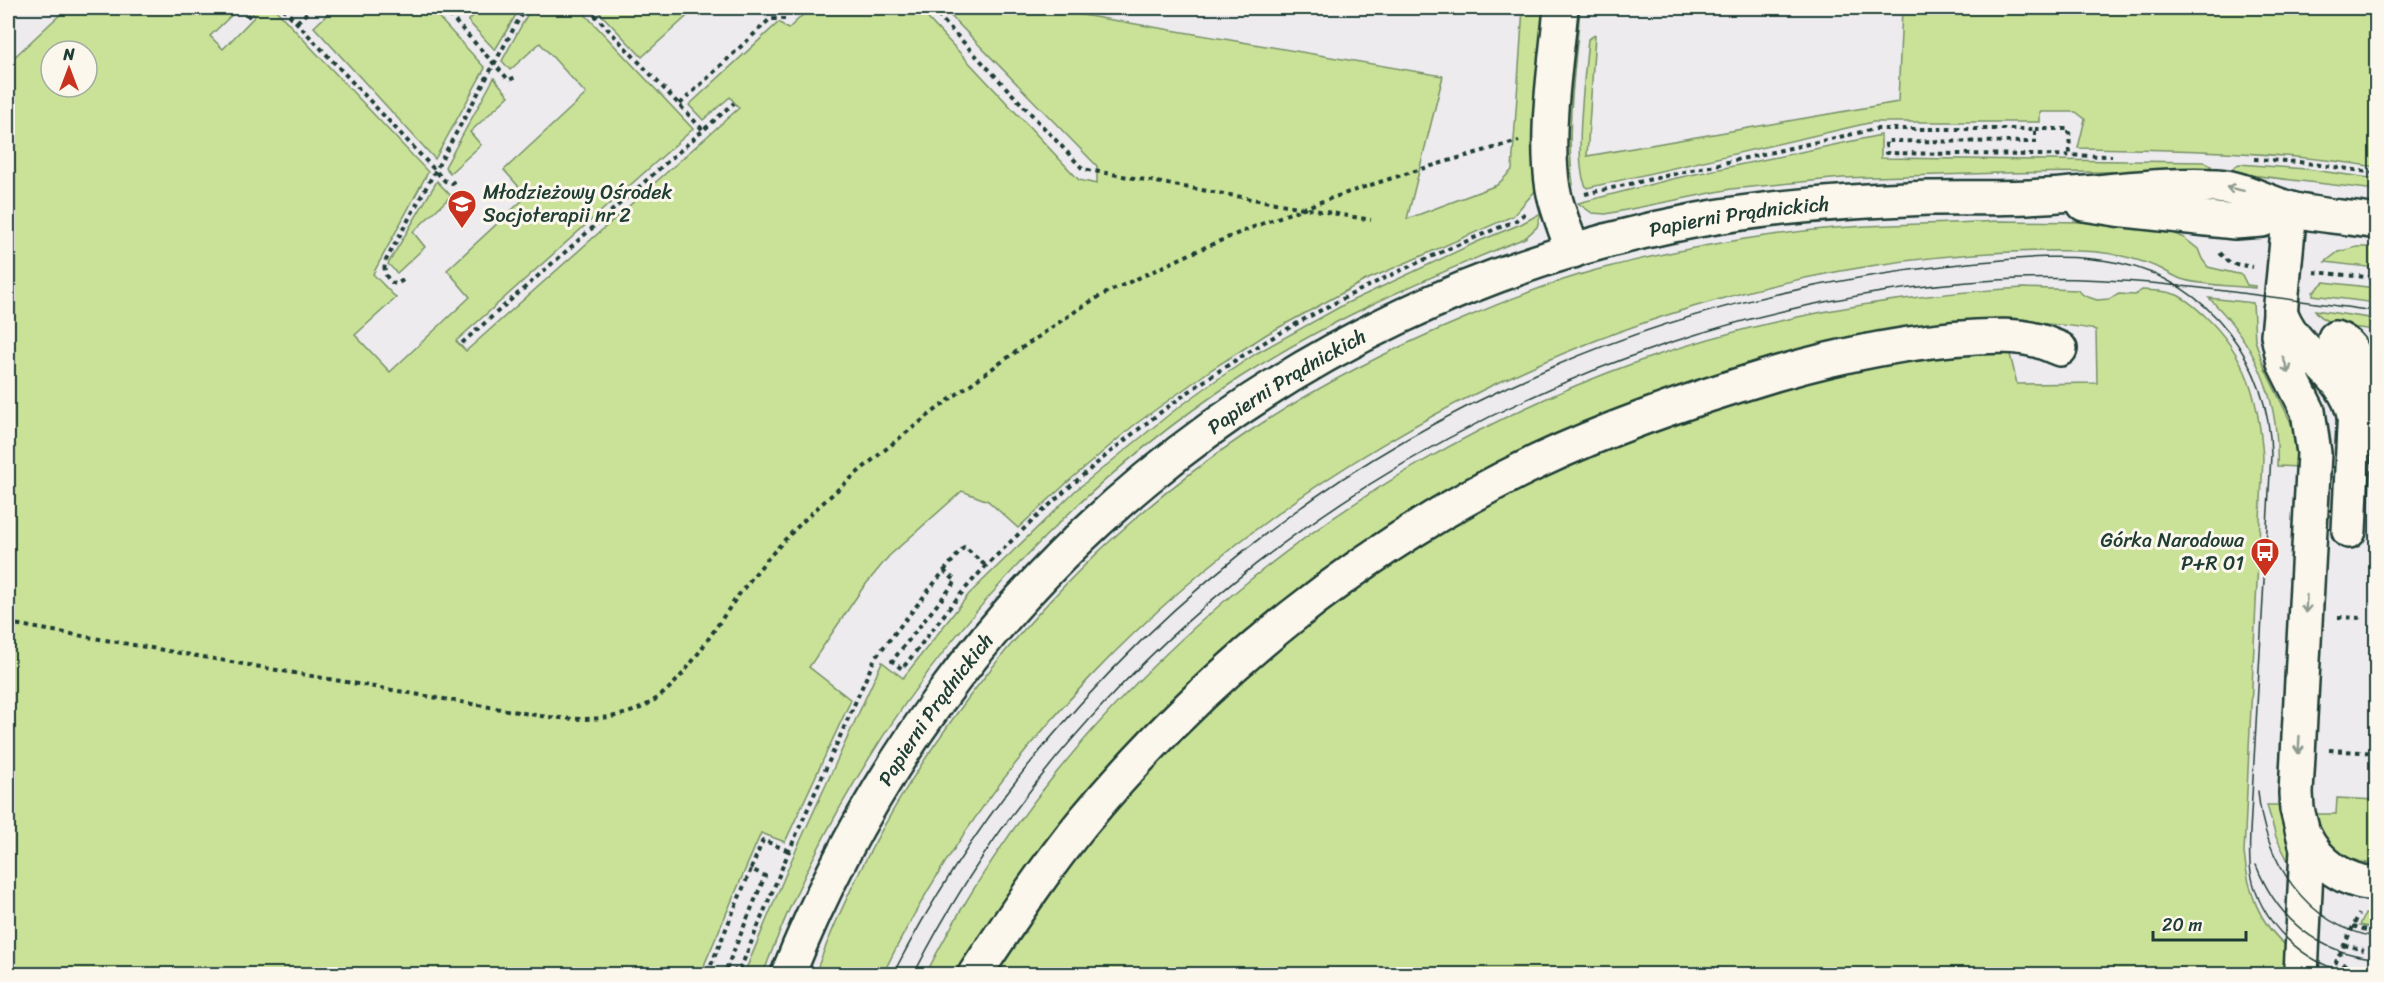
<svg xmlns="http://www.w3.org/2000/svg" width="2384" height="982" font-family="Sriracha,sans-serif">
<rect width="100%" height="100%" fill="#eeebef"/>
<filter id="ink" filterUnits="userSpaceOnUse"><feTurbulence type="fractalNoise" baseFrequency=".0167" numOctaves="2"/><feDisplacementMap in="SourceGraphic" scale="12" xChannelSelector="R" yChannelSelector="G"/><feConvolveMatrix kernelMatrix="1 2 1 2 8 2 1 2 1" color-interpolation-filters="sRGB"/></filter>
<g filter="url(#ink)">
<g fill="#cae298" stroke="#749066" stroke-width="1.5" fill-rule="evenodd">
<path d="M67 8H239L210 36 223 49 255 16 246 8H274L428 172 373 274 396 298 355 335 390 372 470 297 447 270 527 196 504 170 586 94 540 43 510 70 502 61 531 8H579L693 129 456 341 466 351 739 108 730 97 703 120 689 105 779 22 788 29 810 8H846L849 10 852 8H918L1079 180 1097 184V166L943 8H1041L1443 76 1407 219 1497 185 1512 170 1523 8H1545L1537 189 1513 216 1364 281 1267 334 1212 369 1133 426 1070 480 1018 528 988 501 962 491 889 556 862 589 809 667 851 700 785 842 761 833 705 963 703 974H8V63ZM51 51H87V87H51Z"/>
<path d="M334 8H430L485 68 435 159 314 27Z"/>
<path d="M482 8H520L495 50 468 21Z"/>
<path d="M595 8H696L642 57Z"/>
<path d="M1573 8H1580C1576 65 1565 127 1573 185L1565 186V118Z"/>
<path d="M1902 8H2376V167C2278 151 2178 150 2078 148L2085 119 2076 112H2040V122H1873L1587 188C1572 168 1586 67 1588 39L1595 35 1587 156 1898 102Z"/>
<path d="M494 78 509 96 470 132 481 145 450 173 445 167Z"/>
<path d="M1881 135V158L2205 162 2211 166V171L2001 173 1842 178 1731 189 1606 214 1592 213 1578 203 1672 179Z"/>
<path d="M2239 164 2306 169 2376 179V190L2233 173V168Z"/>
<path d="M437 181 451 196 413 232 425 247 397 273 388 264Z"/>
<path d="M1541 213 1537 227 1525 238C1426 278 1329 320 1239 378 1023 521 853 732 763 974H744L792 859 882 662 903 678 969 594 1076 490 1171 413 1215 381 1257 353 1347 303 1477 242 1521 224Z"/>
<path d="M1999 221 2084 222 2172 233 2184 238 2198 249 2202 259 2208 267 2242 275 2247 285 2255 286V288C2236 286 2197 285 2181 279 2173 276 2166 271 2159 268 2133 257 2106 251 2078 251 1596 244 1095 538 883 974H815C895 759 1058 558 1250 431 1315 388 1384 352 1456 322 1504 301 1553 281 1604 268 1679 249 1756 235 1834 228 1888 224 1944 224 1999 221Z"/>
<path d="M2357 247H2376V268L2325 262 2338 252Z"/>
<path d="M2324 282 2376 288V303L2313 295V292Z"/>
<path d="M2023 288 2077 290 2085 296 2097 300 2109 299 2119 294 2135 295 2142 290C2152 291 2164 290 2174 294 2185 297 2196 308 2204 315 2248 356 2259 401 2263 458L2244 853C2248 890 2258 924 2289 948L2287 974H991L1082 840 1167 747 1248 672 1334 600 1427 537 1467 513 1550 470 1648 428 1710 407 1861 366 1996 348 2010 354 2017 384 2097 383 2096 330C2013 312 1893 335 1811 356 1442 448 1166 656 962 974H926C1068 692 1340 468 1637 362 1761 318 1892 295 2023 288Z"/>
<path d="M2209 298 2253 303 2255 340 2265 369 2297 435 2298 467 2277 466C2280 399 2256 344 2209 298Z"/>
<path d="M2315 310 2376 319V330C2356 327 2327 329 2315 310Z"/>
<path d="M2337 798 2376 800V864C2340 862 2327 843 2311 814H2336Z"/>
<path d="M2267 805H2281L2290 837 2292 869 2276 837Z"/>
<path d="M2365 914 2376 916V929L2360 925Z"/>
</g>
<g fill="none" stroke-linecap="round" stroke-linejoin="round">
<g stroke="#1f3d34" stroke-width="38">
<g id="minor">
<path d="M1561 8C1556 64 1544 133 1553 189 1557 210 1566 231 1573 251"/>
<path d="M2084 204 2116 209 2235 222 2262 220 2290 209"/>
<path d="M2290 209 2278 335 2284 363 2308 411 2314 453 2296 793 2297 809 2307 849 2301 974"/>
<path d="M2280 310C2292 353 2346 370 2354 416"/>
<path d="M2335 338C2348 342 2355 352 2357 366L2349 531"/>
<path d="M2304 835C2318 864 2345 882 2376 884"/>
<path id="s1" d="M788 974C944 582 1282 298 1698 220 1774 206 1852 201 1929 198 1967 197 2006 199 2044 196 2102 193 2159 183 2217 186 2244 188 2265 202 2291 209 2318 216 2349 217 2376 222"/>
<path d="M975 974C1009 923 1043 871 1082 823 1206 673 1363 545 1539 461 1615 425 1695 398 1775 374 1840 355 1908 341 1976 337 1995 336 2016 335 2035 340 2044 342 2052 346 2060 349"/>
</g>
</g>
<g stroke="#1f3d34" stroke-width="4" stroke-dasharray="4.5 4.5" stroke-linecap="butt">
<path d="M240 8 252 19"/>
<path d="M283 8 445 181 452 183 457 180"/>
<path d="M443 8 507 78 509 80 516 77"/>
<path d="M588 8 703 130"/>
<path d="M931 8 1083 169 1371 220"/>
<path d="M297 22 312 8"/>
<path d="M680 104 770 19H785"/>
<path d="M2035 129H2069L2070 155"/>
<path d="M2254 159 2299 162 2376 173"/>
<path d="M1585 194 1875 129H2035V142L1886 141V153L2112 156"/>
<path d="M2220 253 2230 263 2253 267"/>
<path d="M2314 272 2376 278"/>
<path d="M403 280 397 284C387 283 383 271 385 262L525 8"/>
<path d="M462 343 734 103"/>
<path d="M944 571 964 547 986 566"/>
<path d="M2338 617 2361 618"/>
<path d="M8 623 541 716C660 731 674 687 735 600 762 563 792 530 826 500 890 443 956 393 1026 345 1049 330 1071 313 1095 299 1115 288 1137 279 1158 269 1274 213 1395 175 1519 141"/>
<path d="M2329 750 2376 753"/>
<path d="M751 869 763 840 789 851"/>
<path d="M2353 926 2374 932"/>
<path d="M2344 945 2364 950"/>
<path d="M2355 968 2336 962 2359 914"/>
<path d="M710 974 711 965 751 869 765 876 727 967 739 972 789 851 875 658 944 571 956 581 892 661 902 669C929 635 958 594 988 564 1066 486 1151 413 1244 355 1329 301 1422 259 1515 221L1527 212"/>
</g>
<use href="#minor" stroke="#fbf7ec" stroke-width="33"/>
<g stroke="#1f3d34" stroke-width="1.5">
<path d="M2258 791C2264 859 2305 926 2376 937"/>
<path d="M2256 865C2277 918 2318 954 2376 958"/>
<path d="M893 974C986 794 1119 643 1281 522 1363 460 1456 408 1550 368 1680 311 1818 279 1960 264 2011 259 2068 252 2119 263 2210 282 2270 364 2271 455L2251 814C2250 833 2248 854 2251 873 2260 924 2304 964 2353 974"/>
<path d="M914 974C1116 576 1554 305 1997 280 2124 272 2251 295 2376 311"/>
</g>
</g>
<defs><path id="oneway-shaft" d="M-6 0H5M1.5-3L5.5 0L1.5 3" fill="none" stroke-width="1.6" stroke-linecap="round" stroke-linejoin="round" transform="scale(1.5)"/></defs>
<g stroke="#8d9a90">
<use href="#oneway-shaft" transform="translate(2235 189) rotate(-168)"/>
<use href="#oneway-shaft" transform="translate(2286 365) rotate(68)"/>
<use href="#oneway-shaft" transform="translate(2306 604) rotate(93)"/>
<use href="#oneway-shaft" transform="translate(2299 745) rotate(93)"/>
</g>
</g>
<defs>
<g id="school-pin" transform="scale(1.5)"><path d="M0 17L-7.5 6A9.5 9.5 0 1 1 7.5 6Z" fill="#c8321e" stroke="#fbf7ec"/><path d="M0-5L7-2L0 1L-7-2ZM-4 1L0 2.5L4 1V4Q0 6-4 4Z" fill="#fff"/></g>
<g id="bus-pin" transform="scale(1.5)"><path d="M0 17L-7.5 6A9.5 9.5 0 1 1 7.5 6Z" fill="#c8321e" stroke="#fbf7ec"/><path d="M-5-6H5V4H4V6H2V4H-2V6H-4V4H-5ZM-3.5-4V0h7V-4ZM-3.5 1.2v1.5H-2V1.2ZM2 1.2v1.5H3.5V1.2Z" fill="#fff"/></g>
</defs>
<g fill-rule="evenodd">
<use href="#school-pin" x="462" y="204"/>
<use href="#bus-pin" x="2265" y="552"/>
</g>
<g text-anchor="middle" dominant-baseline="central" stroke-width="6" stroke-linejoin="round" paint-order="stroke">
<g font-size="20" fill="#1f3d34" stroke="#fbf7ec" text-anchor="start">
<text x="483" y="192">Młodzieżowy Ośrodek<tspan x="483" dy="23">Socjoterapii nr 2</tspan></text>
<text x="2244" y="540" text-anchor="end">Górka Narodowa<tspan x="2244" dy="23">P+R 01</tspan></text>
</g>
<g font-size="20" fill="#1f3d34" stroke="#fbf7ec">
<text stroke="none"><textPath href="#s1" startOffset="1275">Papierni Prądnickich</textPath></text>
<text stroke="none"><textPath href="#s1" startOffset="789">Papierni Prądnickich</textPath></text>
<text stroke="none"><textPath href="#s1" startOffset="304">Papierni Prądnickich</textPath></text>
</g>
</g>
<rect width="2384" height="982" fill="none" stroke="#fbf7ec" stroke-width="30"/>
<rect x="15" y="15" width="2354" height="952" fill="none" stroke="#1f3d34" stroke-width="2" filter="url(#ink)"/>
<g transform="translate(69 69)"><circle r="28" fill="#fbf7ec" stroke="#a3ada2" stroke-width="1.5"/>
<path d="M0-4.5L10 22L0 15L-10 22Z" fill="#c8321e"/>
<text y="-9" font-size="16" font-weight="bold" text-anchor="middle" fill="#1f3d34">N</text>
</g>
<path d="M2153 931v9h93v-9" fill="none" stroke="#1f3d34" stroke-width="3"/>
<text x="2162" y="931" font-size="18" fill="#1f3d34" stroke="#fbf7ec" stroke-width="4.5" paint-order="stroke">20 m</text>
</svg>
